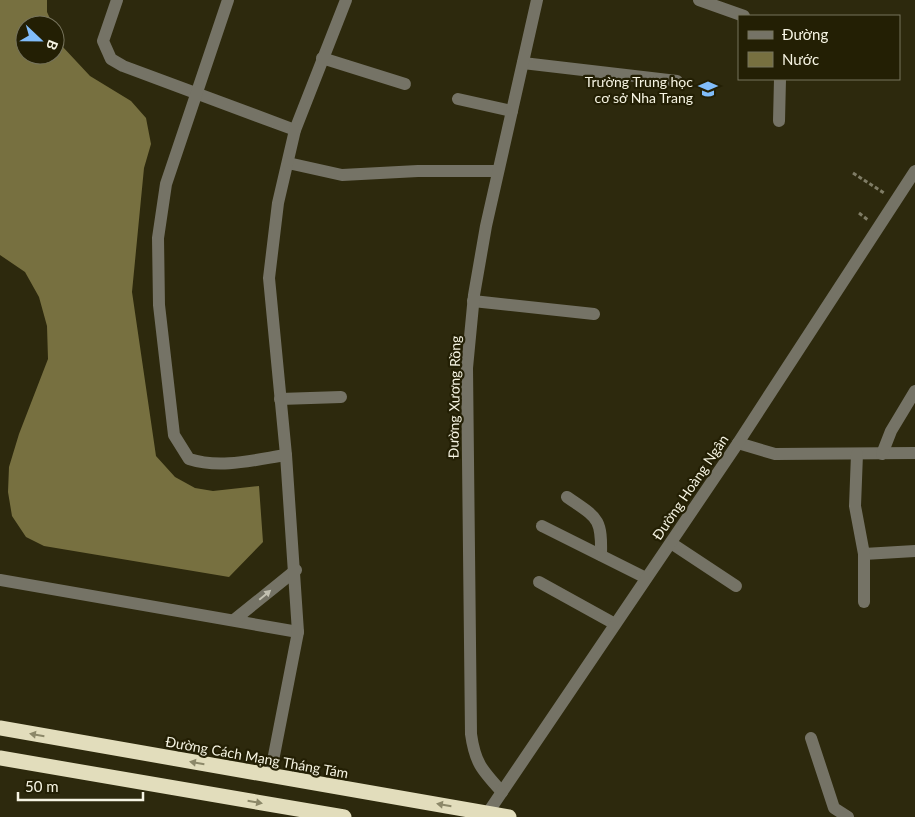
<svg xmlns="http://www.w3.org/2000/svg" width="915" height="817" font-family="Lato,sans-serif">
<rect width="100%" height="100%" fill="#2d290d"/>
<path fill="#777040" d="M0 0H47V12L53 25H25V55H55V30L62 46 90 76 131 101 146 118 151 144 144 168 132 292 156 456 175 477 195 488 213 491 259 486 263 542 229 577 44 546 26 537 12 516 8 492 9 467 19 434 48 359 47 326 39 297 25 272 0 255Z"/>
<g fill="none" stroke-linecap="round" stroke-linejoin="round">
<g stroke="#7f7c65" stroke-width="3" stroke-dasharray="4 2.5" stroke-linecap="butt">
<path d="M853 173 884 193"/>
<path d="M859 213 868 220"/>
</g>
<g stroke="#757366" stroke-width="12">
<path d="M117 0 103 41 111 59 123 66 295 130"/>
<path d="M228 0 166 184 158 238 159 305 174 435 189 459C220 469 254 460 286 455"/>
<path d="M699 0 744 16"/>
<path d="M322 58 405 84"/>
<path d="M523 63 677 81"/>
<path d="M458 99 512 111"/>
<path d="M779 121 780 79"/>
<path d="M288 163 342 175 418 171H497"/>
<path d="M473 301 594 314"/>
<path d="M280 399 341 397"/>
<path d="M738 443 775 454 915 453"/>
<path d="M857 454 855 506 864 554 915 551"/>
<path d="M882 454 891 431 915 391"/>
<path d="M567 497C597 518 602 517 601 555"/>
<path d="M542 526 646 578"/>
<path d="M671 543 736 586"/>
<path d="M864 554V602"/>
<path d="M0 580 298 632"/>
<path d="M539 582 615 624"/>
<path d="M234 620 296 570"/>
<path d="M811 738 834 808 848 817"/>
<path d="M270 776 298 632 286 455 269 278 278 203 295 130 346 0"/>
<path d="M502 792C482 770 475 763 471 734L467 368 474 295 486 226 537 0"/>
<path d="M485 817 738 443 915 171"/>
</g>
<g stroke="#e2ddbc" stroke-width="15">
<path d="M0 728 509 817"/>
<path d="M0 758 344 817"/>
</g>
</g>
<defs><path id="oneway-solid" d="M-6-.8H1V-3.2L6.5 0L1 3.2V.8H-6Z" transform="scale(1.25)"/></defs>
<use fill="#c2c0b1" href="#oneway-solid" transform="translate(265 595) rotate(-40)"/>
<g fill="#8c8869">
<use href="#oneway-solid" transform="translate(37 735) rotate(-170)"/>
<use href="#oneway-solid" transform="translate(197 763) rotate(-170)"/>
<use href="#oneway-solid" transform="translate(255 802) rotate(10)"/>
<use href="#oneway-solid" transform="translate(444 805) rotate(-170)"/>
</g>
<defs>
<g id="school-bare" transform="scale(1.5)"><path d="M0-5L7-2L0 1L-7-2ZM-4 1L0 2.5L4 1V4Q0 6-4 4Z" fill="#81bdfa" stroke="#231f04" stroke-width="2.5" paint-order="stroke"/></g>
</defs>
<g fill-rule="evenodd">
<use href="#school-bare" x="708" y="89"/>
</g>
<g text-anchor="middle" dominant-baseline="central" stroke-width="4.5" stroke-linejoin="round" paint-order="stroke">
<g font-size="14" fill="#f6f4e3" stroke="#231f04" text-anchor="end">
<text x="693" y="81">Trường Trung học<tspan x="693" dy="16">cơ sở Nha Trang</tspan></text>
</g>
<g font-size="14" fill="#f6f4e3" stroke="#231f04">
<text transform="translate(454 397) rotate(-89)">Đường Xương Rồng</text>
<text transform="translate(690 487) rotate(-56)">Đường Hoàng Ngân</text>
<text transform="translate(257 757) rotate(10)">Đường Cách Mạng Tháng Tám</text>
</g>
</g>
<rect x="738" y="15" width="162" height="65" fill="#231f04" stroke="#77745d"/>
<rect x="748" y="31" width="25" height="8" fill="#757366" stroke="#77745d"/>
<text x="782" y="40" font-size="15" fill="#f6f4e3">Đường</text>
<rect x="748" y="52" width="25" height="15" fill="#777040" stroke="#77745d"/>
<text x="782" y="65" font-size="15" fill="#f6f4e3">Nước</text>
<g transform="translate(40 40) rotate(112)"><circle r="24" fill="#231f04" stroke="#77745d"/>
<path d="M0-4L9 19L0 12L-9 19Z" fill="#81bdfa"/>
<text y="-8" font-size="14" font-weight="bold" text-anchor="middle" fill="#f6f4e3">B</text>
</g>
<path d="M18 792v8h125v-8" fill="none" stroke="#f6f4e3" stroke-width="2.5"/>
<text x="25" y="792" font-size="15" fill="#f6f4e3" stroke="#231f04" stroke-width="4" paint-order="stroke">50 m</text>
</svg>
